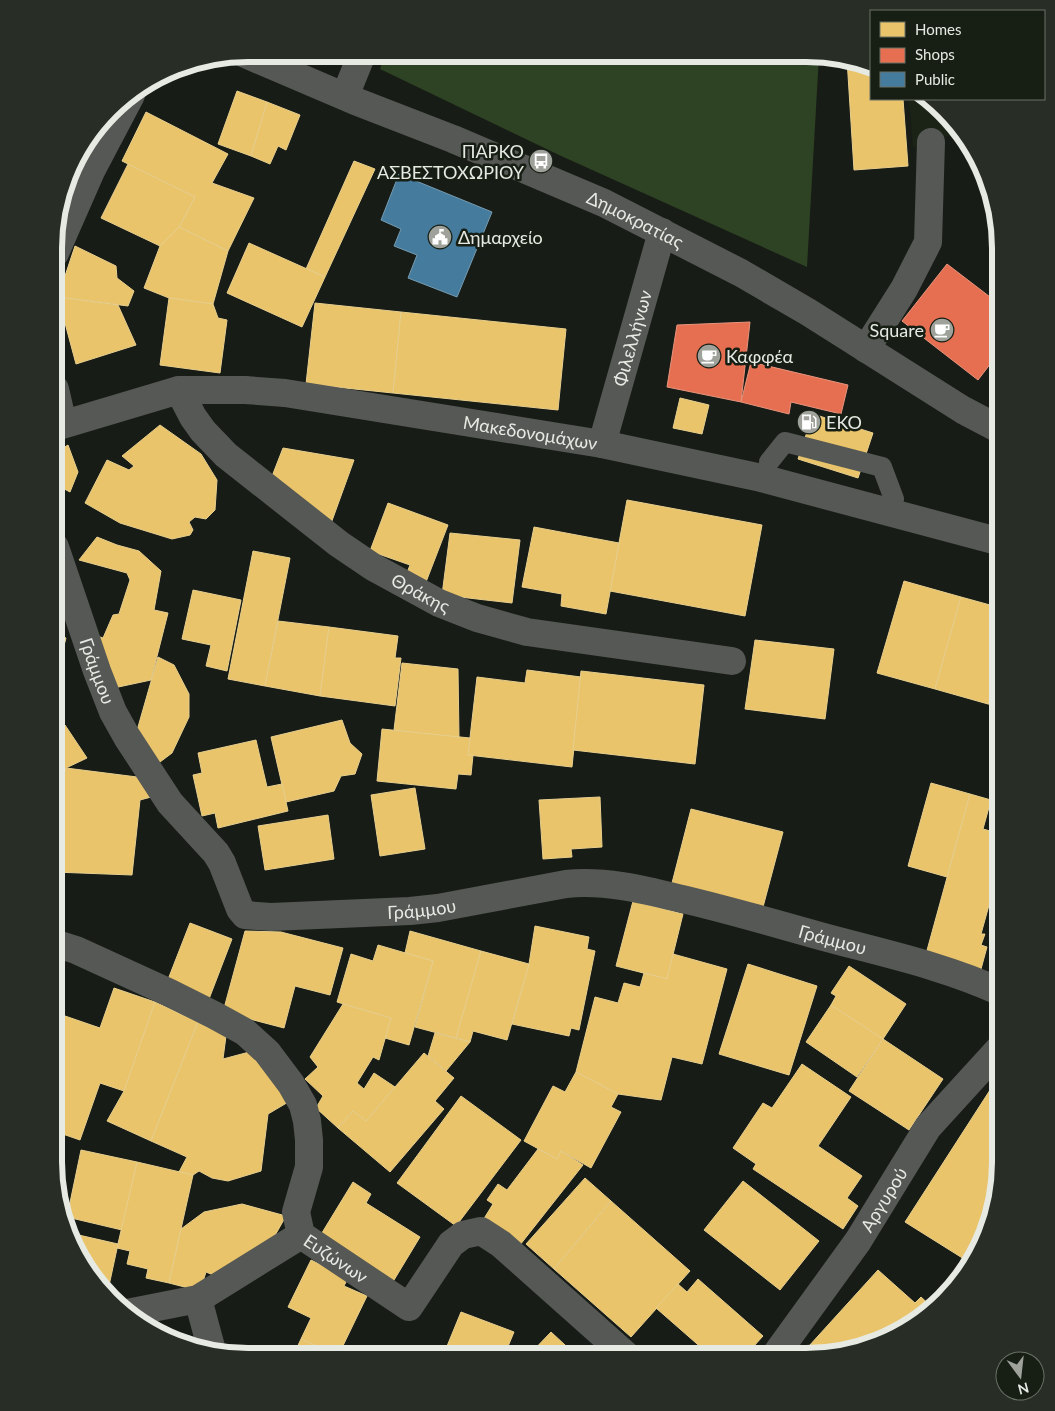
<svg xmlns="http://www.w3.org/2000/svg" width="1055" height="1411" font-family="Lato,sans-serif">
<rect width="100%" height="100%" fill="#181c16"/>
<path fill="#1a2315" d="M909 99H929L957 133 913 148Z"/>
<path fill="#2e4323" d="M385 54 819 55 807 267 559 155 380 69Z"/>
<g fill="#e9c46a" stroke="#e8cf8e">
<path d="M847 59 871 66V99H903L908 166 854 170Z"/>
<path d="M237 91 267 102 251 156 218 144Z"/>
<path d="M267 102 300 115 286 150 278 146 270 164 251 156Z"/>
<path d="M146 112 228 154 212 183 254 198 228 251 179 227 195 197 122 161Z"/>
<path d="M354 161 375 169 325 277 306 269Z"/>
<path d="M128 164 195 197 179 227 160 246 101 218Z"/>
<path d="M179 227 228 251 213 304 169 298 144 288 160 246Z"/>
<path d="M249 243 325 277 302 327 227 293Z"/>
<path d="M75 246 116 266 117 278 134 291 128 306 58 297Z"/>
<path d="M58 297 118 305 136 345 76 364Z"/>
<path d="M169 298 213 304 218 318 227 320 220 373 160 365Z"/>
<path d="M315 303 401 312 393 393 306 384Z"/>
<path d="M401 312 566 329 558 410 393 393Z"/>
<path d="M680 398 709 405 702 434 673 428Z"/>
<path d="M813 414 873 433 858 478 798 459Z"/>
<path d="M160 425 201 454 217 480 215 510 206 519 195 517 189 522 193 530 190 535 172 539 120 523 85 503 107 460 129 470 134 466 122 456Z"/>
<path d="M68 445 78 472 70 492 55 484V453Z"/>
<path d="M283 448 354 460 329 529 269 484Z"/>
<path d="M627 500 762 525 745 616 610 591Z"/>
<path d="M388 503 448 525 426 582 406 575 410 565 370 551Z"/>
<path d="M534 527 619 543 606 614 561 606 562 594 522 587Z"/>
<path d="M450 533 520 540 512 603 442 595Z"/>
<path d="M97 537 117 545 139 551 161 571 154 610 168 613 151 680 109 689 89 633 103 638 113 615 119 614 130 580 127 573 79 560Z"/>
<path d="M253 551 290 558 265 686 228 679Z"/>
<path d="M904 581 961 597 935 689 877 673Z"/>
<path d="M193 590 241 600 227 671 206 666 211 645 182 639Z"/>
<path d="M961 597 1001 608V658L988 704 935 689Z"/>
<path d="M278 621 329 627 320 696 265 686Z"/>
<path d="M329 627 398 636 395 658H401L395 706 320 696Z"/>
<path d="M55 633 66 638 61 657 55 660Z"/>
<path d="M755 640 834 649 825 719 745 709Z"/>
<path d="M158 657 174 665 189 694V717L172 753 156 765 134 741Z"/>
<path d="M1001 658V706L988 704Z"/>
<path d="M402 663 458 669 459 738 394 730Z"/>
<path d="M527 670 581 677 572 767 468 755 477 677 525 683Z"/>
<path d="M581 671 704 685 695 764 573 750Z"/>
<path d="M342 720 350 743 362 754 355 774 341 776 334 791 286 802 271 737Z"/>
<path d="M65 725 87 758 66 768 54 815 55 731Z"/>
<path d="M382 729 470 738 468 755H473L471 775 458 774 456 789 377 781Z"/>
<path d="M256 740 267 787 282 784 288 811 218 828 215 813 202 816 193 775 202 773 198 753Z"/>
<path d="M66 768 145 778 155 796 140 800 132 875 54 872V815Z"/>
<path d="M931 783 970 794 947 877 908 866Z"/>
<path d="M415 788 425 849 380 856 371 795Z"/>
<path d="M970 794 991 800 983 829 1001 834V862L981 934H985L981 945 987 947 981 969 926 954Z"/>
<path d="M600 797 602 847 571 849 572 857 543 859 539 800Z"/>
<path d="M691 809 783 832 763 907 672 883Z"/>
<path d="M328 815 334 859 265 870 258 826Z"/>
<path d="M633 901 683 914 667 979 616 966Z"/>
<path d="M190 923 232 939 209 999 167 982Z"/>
<path d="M535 926 589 937 587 949 595 951 579 1030 571 1028 569 1036 512 1024 529 964Z"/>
<path d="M245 931 281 932 343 948 330 995 295 986 284 1028 223 1012Z"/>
<path d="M410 931 481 951 456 1038 415 1027 433 961 405 953Z"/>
<path d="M378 945 433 961 409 1045 385 1038 391 1018 337 1002 351 954 373 961Z"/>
<path d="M481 951 529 964 507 1040 473 1031 470 1042 456 1038Z"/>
<path d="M673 954 727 969 702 1064 672 1057 661 1100 618 1094 576 1072 595 997 618 1003 624 983 640 987 644 973 667 979Z"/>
<path d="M54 958 63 960 58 1005 54 1004Z"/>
<path d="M748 964 817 986 789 1075 719 1054Z"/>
<path d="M849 966 906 1004 883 1039 831 1005 836 996 831 993Z"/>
<path d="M114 988 155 1002 124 1091 100 1083 80 1140 54 1131V1047L65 1016 100 1028Z"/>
<path d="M155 1002 198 1022 151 1141 107 1121 124 1091Z"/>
<path d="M343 1004 391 1018 379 1060 373 1057 357 1083 364 1089 374 1073 395 1087 366 1121 353 1111 338 1128 316 1108 323 1096 305 1079 318 1067 310 1057Z"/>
<path d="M831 1005 883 1039 857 1077 806 1042Z"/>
<path d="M198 1022 226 1036 223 1059 253 1051 290 1101 268 1114 261 1171 228 1181 212 1178 199 1171 193 1175 179 1172 187 1157 151 1141Z"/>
<path d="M435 1033 470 1042 446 1071 428 1056Z"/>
<path d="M883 1039 943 1079 909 1130 849 1091Z"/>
<path d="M424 1053 454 1078 435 1101 444 1109 390 1172 338 1128 353 1111 366 1121Z"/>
<path d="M802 1064 851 1097 818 1146 862 1176 847 1198 858 1206 843 1229 753 1169 756 1164 733 1148 763 1103 772 1108Z"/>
<path d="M576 1072 618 1094 611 1107 621 1112 591 1168 561 1151 557 1159 524 1141 553 1086 565 1092Z"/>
<path d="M1001 1073V1176L991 1225 972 1264 905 1222Z"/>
<path d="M461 1096 521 1140 456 1226 397 1183Z"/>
<path d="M538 1149 557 1159 561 1151 583 1165 516 1250 480 1225 493 1204 487 1200 498 1184 507 1190Z"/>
<path d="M81 1150 137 1162 122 1230 67 1217Z"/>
<path d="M137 1162 193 1175 169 1283 146 1278 148 1269 127 1264 130 1251 117 1248Z"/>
<path d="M585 1178 611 1201 554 1269 526 1244Z"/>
<path d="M743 1181 819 1241 780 1290 704 1230Z"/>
<path d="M353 1182 371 1194 366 1203 420 1237 391 1285 317 1241Z"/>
<path d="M611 1201 690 1271 631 1337 554 1269Z"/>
<path d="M242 1204 286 1216 265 1253 223 1279 206 1272 200 1291 169 1283 181 1229 204 1212Z"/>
<path d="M70 1233 118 1244 107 1295 102 1291 74 1249Z"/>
<path d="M311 1260 348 1278 344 1286 367 1296 338 1356 301 1339 311 1318 288 1307Z"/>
<path d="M878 1270 915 1303 921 1297 934 1309 893 1337 807 1357H799Z"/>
<path d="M698 1279 763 1336 744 1357H712L656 1308 678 1284 687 1292Z"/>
<path d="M461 1312 514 1332 504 1356H443Z"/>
<path d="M551 1332 578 1357 528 1356Z"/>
<path d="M301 1339 338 1356H293Z"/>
</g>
<g fill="#e76f51" stroke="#e7947d">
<path d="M947 264 994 300 999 293 1001 294V350L978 380 902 321Z"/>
<path d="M750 322 741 402 667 387 677 325Z"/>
<path d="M751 362 848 385 841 414 791 402 789 414 741 402Z"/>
</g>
<path fill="#457b9d" stroke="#759cb2" d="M399 174 492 212 457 297 408 278 417 255 394 246 401 229 381 220Z"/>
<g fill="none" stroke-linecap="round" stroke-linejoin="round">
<path stroke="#555854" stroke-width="20" d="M769 462 785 442 882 467 894 499"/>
<g stroke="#555854" stroke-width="28">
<path d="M345 96 362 54"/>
<path d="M866 349 904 289 928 242 931 142"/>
<path id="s1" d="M179 390 193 417 203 431 226 455 339 544 373 567 439 603 477 618 527 632 732 661"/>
<path id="s2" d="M602 444 662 232"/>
<path id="s3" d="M55 547 97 671 113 712 127 737 170 803 216 853 222 863 240 909 245 915 271 917 410 911 438 908 566 884C604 880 641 889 678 898 726 909 773 923 820 936 882 953 942 965 1001 992"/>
<path id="s4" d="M54 943 76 950 170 993 214 1015 245 1032 267 1052 291 1084 303 1105 307 1121 309 1140V1167L296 1212 301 1235 409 1307 451 1244 463 1235 481 1231 501 1244 628 1357"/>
<path d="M198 1299 212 1351"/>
<path d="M127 1313 198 1299 301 1235"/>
<path id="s5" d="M774 1357 858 1241 928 1127 1001 1047"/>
</g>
<g stroke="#555854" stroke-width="28">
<path d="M55 253 91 171 131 95"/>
<path d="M55 389 63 424"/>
</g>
<g stroke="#555854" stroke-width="28">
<path id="s6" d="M245 54 355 101 453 139 604 203 741 273 808 312 963 410 1001 430"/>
<path id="s7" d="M55 427 179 390H245L285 393 602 444 757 477 1001 542"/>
</g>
</g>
<defs>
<g id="bus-disc" transform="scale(1.25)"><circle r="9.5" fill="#9ea29b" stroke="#171e14"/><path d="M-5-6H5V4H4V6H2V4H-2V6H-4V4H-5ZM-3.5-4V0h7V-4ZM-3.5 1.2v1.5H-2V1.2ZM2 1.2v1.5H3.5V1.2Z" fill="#fff"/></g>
<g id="civic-disc" transform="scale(1.25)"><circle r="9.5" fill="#9ea29b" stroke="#171e14"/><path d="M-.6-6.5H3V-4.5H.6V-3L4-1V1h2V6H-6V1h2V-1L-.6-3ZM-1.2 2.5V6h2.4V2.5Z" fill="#fff"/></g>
<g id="cafe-disc" transform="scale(1.25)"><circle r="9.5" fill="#9ea29b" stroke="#171e14"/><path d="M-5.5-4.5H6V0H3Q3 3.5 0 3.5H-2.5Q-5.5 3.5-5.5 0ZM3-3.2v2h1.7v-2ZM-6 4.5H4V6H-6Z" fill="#fff"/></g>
<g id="fuel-disc" transform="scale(1.25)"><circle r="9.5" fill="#9ea29b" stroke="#171e14"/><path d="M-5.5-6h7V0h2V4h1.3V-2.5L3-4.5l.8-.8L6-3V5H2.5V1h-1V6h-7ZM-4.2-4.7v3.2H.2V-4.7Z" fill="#fff"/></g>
</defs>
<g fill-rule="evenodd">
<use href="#bus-disc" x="541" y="161"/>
<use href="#civic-disc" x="440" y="237"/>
<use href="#cafe-disc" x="942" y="330"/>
<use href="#cafe-disc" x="709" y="356"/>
<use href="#fuel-disc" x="809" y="422"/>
</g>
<g text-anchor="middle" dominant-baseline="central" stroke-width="5" stroke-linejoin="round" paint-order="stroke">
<g font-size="18" fill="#e6eae3" stroke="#171e14" text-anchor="start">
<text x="524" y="151" text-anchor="end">ΠΑΡΚΟ<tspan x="524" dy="21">ΑΣΒΕΣΤΟΧΩΡΙΟΥ</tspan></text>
<text x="458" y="237">Δημαρχείο</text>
<text x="924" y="330" text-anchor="end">Square</text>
<text x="726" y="356">Καφφέα</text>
<text x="826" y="422">EKO</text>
</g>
<g font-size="18" fill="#e6eae3" stroke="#171e14">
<text stroke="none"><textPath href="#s6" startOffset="424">Δημοκρατίας</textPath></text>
<text stroke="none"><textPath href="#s2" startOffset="110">Φιλελλήνων</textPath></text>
<text stroke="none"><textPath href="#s7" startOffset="484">Μακεδονομάχων</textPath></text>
<text stroke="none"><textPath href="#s1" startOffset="320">Θράκης</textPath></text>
<text stroke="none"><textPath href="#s3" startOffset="131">Γράμμου</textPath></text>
<text stroke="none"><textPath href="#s3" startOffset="596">Γράμμου</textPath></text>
<text stroke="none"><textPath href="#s3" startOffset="1016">Γράμμου</textPath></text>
<text stroke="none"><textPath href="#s5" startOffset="192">Αργυρού</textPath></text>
<text stroke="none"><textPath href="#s4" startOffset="480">Ευζώνων</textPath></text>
</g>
</g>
<path d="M0 0H1055V1411H0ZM248 62H806A186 186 0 0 1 992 248V1162A186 186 0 0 1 806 1348H248A186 186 0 0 1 62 1162V248A186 186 0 0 1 248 62Z" fill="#282e25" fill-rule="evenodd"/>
<path fill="none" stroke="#e6eae3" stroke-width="6" d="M248 62H806A186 186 0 0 1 992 248V1162A186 186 0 0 1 806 1348H248A186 186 0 0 1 62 1162V248A186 186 0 0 1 248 62Z"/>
<rect x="870" y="10" width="175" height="90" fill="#171e14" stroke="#6a7067"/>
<rect x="880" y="22" width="25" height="15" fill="#e9c46a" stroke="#6a7067"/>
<text x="915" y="35" font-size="15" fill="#e6eae3">Homes</text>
<rect x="880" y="48" width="25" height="15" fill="#e76f51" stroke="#6a7067"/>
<text x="915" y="60" font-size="15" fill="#e6eae3">Shops</text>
<rect x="880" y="72" width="25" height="15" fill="#457b9d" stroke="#6a7067"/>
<text x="915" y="85" font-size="15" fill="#e6eae3">Public</text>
<g transform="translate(1020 1376) rotate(165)"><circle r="24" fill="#171e14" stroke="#6a7067"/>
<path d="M0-4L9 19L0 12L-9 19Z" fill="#9ea29b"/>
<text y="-8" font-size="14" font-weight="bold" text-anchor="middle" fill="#e6eae3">N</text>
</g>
</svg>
